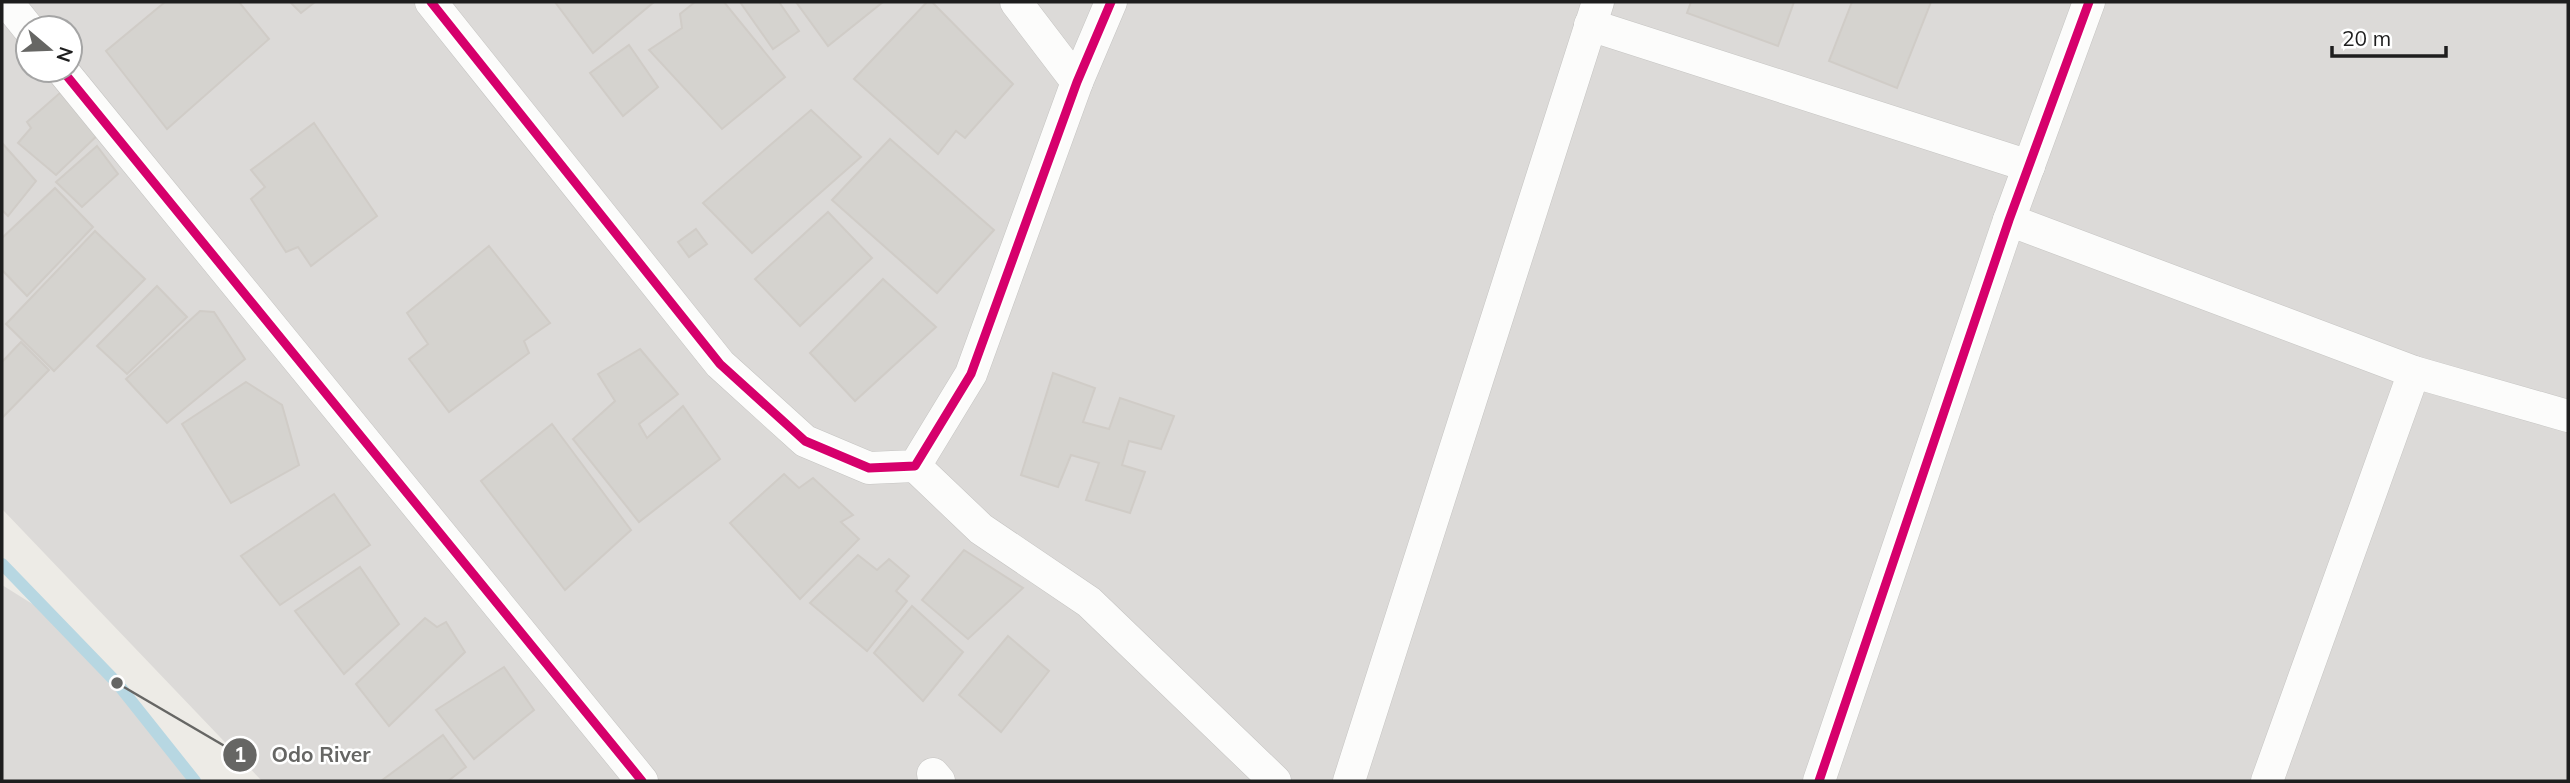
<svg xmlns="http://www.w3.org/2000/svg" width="2570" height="783" font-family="Mulish,sans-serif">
<rect width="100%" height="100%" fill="#edebe6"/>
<g fill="#dcdad8" fill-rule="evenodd">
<path d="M2 2H2568V781H262L2 509ZM28 28H70V70H28Z"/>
<path d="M2 585 50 615 201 781H2Z"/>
</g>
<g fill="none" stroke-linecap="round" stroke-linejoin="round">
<path stroke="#b7d7e2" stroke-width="12" d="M2 564 117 683 195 781"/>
</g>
<g fill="#d5d3cf" stroke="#d0ccc7" stroke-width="2">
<path d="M165 2H239L269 39 167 129 106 51Z"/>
<path d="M290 2H315L301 13Z"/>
<path d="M555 2H654L593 53Z"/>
<path d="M695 2H724L785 77 722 129 649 50 682 28 680 14Z"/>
<path d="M740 2H779L799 31 773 49Z"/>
<path d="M796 2H883L828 46Z"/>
<path d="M927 2H932L1013 84 965 138 956 131 938 154 854 79Z"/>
<path d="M1691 2H1794L1778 46 1687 13Z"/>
<path d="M1852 2H1931L1897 88 1829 61Z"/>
<path d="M629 45 658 87 623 116 590 73Z"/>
<path d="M61 92 103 130 56 175 18 143 31 128 27 122Z"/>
<path d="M811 110 861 157 752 253 703 203Z"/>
<path d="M314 123 377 216 311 266 298 247 286 252 251 199 265 187 251 170Z"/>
<path d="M890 139 994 230 937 293 832 200Z"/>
<path d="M2 143 36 181 8 216 2 210Z"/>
<path d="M97 146 118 174 82 207 56 182Z"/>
<path d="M55 188 93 227 27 296 2 270V238Z"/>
<path d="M828 212 872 258 800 326 755 279Z"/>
<path d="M696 229 707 244 689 257 678 242Z"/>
<path d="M95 231 145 279 54 371 6 324Z"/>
<path d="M489 246 550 323 524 341 529 353 449 412 409 359 428 344 407 313Z"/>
<path d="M883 279 936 327 855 401 810 353Z"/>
<path d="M157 286 187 317 127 374 97 346Z"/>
<path d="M200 311 214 312 245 359 167 423 126 379Z"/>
<path d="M21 342 49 370 2 418V362Z"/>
<path d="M640 349 678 394 639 424 647 438 683 406 720 459 639 522 573 439 615 401 598 374Z"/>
<path d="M1053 373 1095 388 1083 422 1109 429 1120 398 1174 416 1161 449 1129 441 1122 465 1145 472 1130 513 1086 500 1099 463 1071 455 1058 487 1021 475Z"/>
<path d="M246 382 282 405 299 465 231 503 182 424Z"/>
<path d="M552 424 631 530 565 590 481 481Z"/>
<path d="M784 474 799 488 813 478 853 515 841 522 859 539 800 599 730 523Z"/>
<path d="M334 494 370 545 280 605 241 556Z"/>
<path d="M964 550 1023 588 968 639 922 600Z"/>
<path d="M858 555 877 570 889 559 909 576 896 591 907 601 867 651 810 603Z"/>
<path d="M360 567 399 624 344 674 295 611Z"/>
<path d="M912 606 963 652 923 701 874 653Z"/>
<path d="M425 618 437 627 446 622 465 652 389 726 356 684Z"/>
<path d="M1008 636 1049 671 1001 732 959 695Z"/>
<path d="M504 667 534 710 474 759 436 710Z"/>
<path d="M443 735 466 767 448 781H381Z"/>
</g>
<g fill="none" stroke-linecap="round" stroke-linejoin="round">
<g stroke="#c5c4c2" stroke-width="33">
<g id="street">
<path d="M7 2 28 28"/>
<path d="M431 2 720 364 805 441 869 468 915 466 971 374 1077 82 1111 2"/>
<path d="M1016 2 1077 82"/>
<path d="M1590 25 2029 166"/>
<path d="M62 70 642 781"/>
<path d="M2009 220 2414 372 2568 416"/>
<path d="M915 466 981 529 1089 602 1275 781"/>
<path d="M933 774 939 781"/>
<path d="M1349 781 1598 2"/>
<path d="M1819 781 2009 220 2089 2"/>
<path d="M2267 781 2414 372"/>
</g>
</g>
<use href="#street" stroke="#fcfcfb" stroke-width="32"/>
<g stroke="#fff" stroke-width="13">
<g id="cycleway">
<path d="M431 2 720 364 805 441 869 468 915 466 971 374 1077 82 1111 2"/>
<path d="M62 70 642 781"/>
<path d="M1819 781 2009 220 2089 2"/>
</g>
</g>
<use href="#cycleway" stroke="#d6006c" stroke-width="9"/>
</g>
<path fill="none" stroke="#666664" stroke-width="2.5" d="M117 683L240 755"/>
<g fill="#666664" stroke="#fff" stroke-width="2.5">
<circle cx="117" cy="683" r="7"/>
<circle cx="240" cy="755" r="18"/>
</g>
<g font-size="21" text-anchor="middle" font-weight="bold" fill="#fff">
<text x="240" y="762">1</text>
</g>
<g font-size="21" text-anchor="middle" font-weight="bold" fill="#666664" stroke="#fff" stroke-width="5" stroke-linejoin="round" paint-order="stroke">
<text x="321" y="762">Odo River</text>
</g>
<rect width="2570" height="783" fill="none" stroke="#1e1e1e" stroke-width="7"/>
<g transform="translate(49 49) rotate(109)"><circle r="33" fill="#ffffff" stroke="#a5a5a5" stroke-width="2"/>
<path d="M0-5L12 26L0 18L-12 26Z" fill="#666664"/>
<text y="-10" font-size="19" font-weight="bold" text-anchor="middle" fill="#1e1e1e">N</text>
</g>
<path d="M2332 46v10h114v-10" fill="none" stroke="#1e1e1e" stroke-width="3.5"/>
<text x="2342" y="46" font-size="21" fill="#1e1e1e" stroke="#ffffff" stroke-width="5" paint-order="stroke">20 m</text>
</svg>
